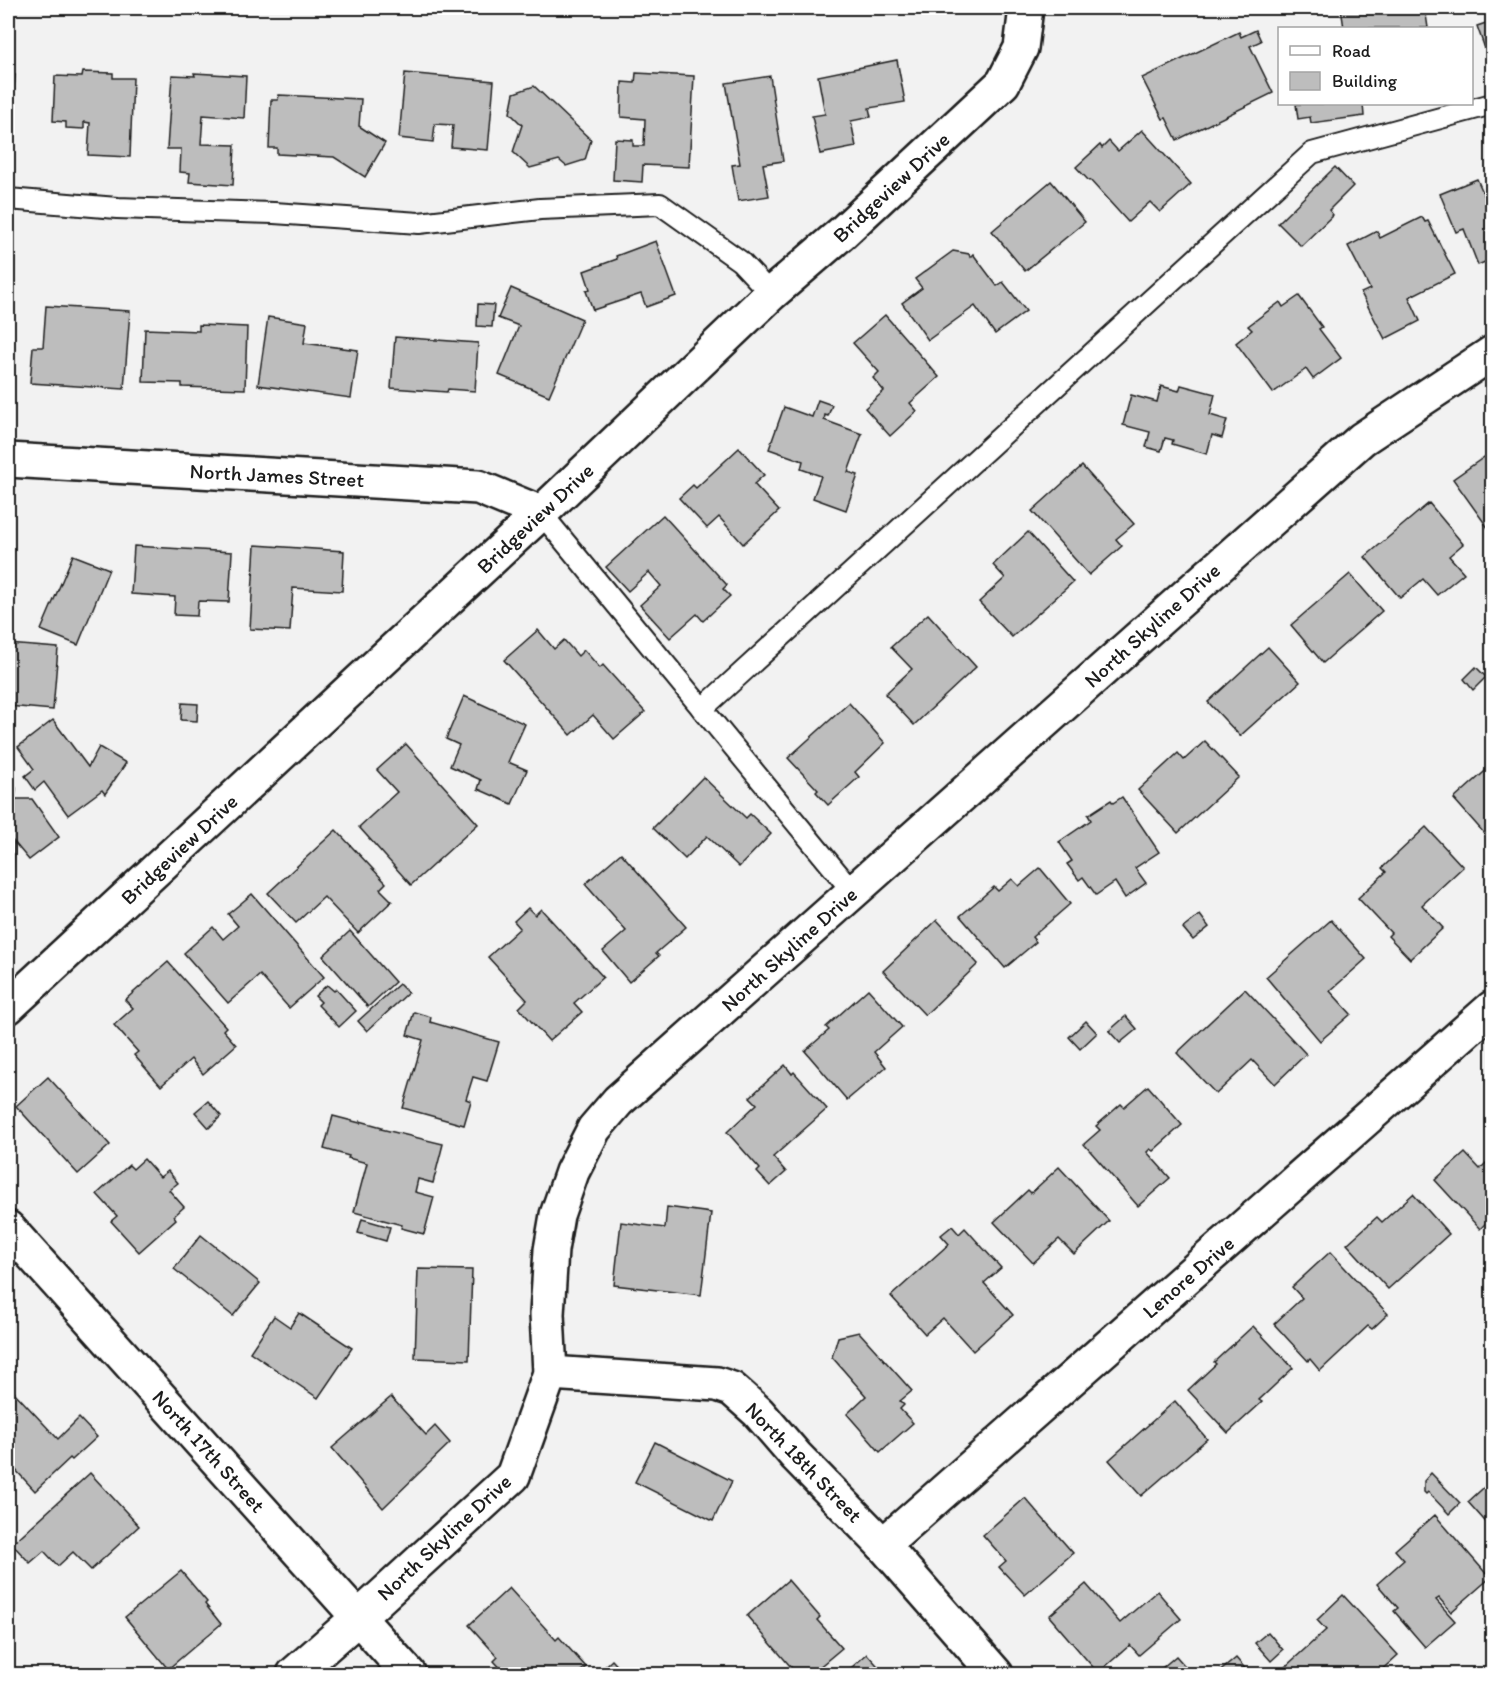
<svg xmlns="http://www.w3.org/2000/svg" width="1500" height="1682" font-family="Itim,sans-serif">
<rect width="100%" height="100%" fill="#f2f2f2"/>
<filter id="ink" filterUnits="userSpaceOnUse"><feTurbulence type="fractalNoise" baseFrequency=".0167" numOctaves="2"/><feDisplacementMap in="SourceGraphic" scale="12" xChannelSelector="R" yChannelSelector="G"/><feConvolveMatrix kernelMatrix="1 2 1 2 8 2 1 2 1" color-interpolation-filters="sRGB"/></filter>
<g filter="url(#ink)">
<g fill="#bdbdbd" stroke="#1c1c1c" stroke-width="1.5">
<path d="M1341 8H1425L1428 28H1344Z"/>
<path d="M1489 22 1492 32V56L1488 57 1477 26Z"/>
<path d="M1256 30 1261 41 1250 46 1273 93 1177 140 1166 118 1163 119 1142 78 1239 32 1241 37Z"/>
<path d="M897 60 905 102 869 108 871 117 851 121 856 147 820 154 812 116 825 114 818 76Z"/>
<path d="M83 72 113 73V78H133L130 157 88 155 90 123 84 122V129L66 128V122L53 121 55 76 82 77Z"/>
<path d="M194 73 246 76 244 118 203 115 201 144 235 145 233 185 189 182 190 173 180 172 181 149H167L172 75 195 76Z"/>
<path d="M405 73 494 81 488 150 451 147 453 125 435 124 433 142 399 138Z"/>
<path d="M636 73 694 76 689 167 643 165 642 182 613 180 615 139 633 140V146H644L645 119 621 117 622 82 635 83Z"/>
<path d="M8 74 15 75 9 159H8Z"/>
<path d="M770 76 783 161 763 164 769 196 738 201 732 165 740 164 726 83Z"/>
<path d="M534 86 591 140 585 160 566 166 559 160 530 168 513 152 522 125 510 113 514 93Z"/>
<path d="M279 95 361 99 359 126 385 143 365 177 334 157 277 154V148H269L271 100H278Z"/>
<path d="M1296 104H1363L1364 116 1311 123 1310 117 1298 119Z"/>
<path d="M1142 130 1191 184 1160 212 1150 202 1128 222 1090 180 1089 181 1076 167 1100 145 1102 148 1109 141 1118 151Z"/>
<path d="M1335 167 1353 186 1329 210 1333 215 1301 246 1278 223Z"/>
<path d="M1477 179 1490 208 1492 207V259L1478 265 1464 229 1456 232 1440 194Z"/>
<path d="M1051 181 1085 222 1025 271 992 231Z"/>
<path d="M1422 217 1425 222 1428 221 1455 274 1409 297 1420 321 1385 339 1361 293 1370 289 1348 246 1377 231 1380 238Z"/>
<path d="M656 241 676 296 646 307 641 294 593 310 586 291 590 289 584 271 617 259 616 256Z"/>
<path d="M953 251 969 254 970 257 973 254 997 286 1003 282 1026 311 995 334 975 306 928 340 902 303 922 288 915 279Z"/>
<path d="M511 288 582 319 549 396 499 375 519 326 498 318Z"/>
<path d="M1299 296 1322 327 1319 329 1341 358 1313 379 1306 369 1273 393 1236 343 1252 330 1248 326 1280 302 1283 307Z"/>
<path d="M478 304 494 305 492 327 477 326Z"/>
<path d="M46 306 130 311 124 389 30 383 33 347H43Z"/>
<path d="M885 315 939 377 910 403 917 411 890 436 865 408 884 391 873 378 879 372 853 343Z"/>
<path d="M268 317 307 323 304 343 358 350 351 398 258 385Z"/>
<path d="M199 325 247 327 245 389 182 387V383L143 382 145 329 199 331Z"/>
<path d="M395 337 478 343 475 391 448 389 447 392 391 388Z"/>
<path d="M1181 385 1215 394 1210 415 1227 420 1222 438 1212 435 1207 454 1172 444 1173 440 1165 438 1161 451 1146 447 1150 432 1123 425 1131 395 1157 402 1161 386 1179 391Z"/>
<path d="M818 400 832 405 828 416 825 415 824 420 862 434 848 472 858 475 846 510 813 498 821 476 801 469 803 461 769 449 784 407 812 417Z"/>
<path d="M739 448 764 475 754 484 779 511 743 544 719 517 707 528 679 498 693 485 696 488Z"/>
<path d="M1487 455 1491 462H1492V525L1488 528 1453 479Z"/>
<path d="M1082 466 1134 524 1116 539 1122 546 1089 575 1032 511Z"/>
<path d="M1429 503 1463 544 1449 556 1464 573 1437 595 1423 579 1400 598 1365 557Z"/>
<path d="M663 515 727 585 723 589 730 596 703 621 697 614 670 638 640 605 661 586 649 572 628 591 606 567Z"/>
<path d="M1028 532 1073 582 1012 637 979 602 1005 578 993 565Z"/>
<path d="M255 545 344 551 342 591 293 588 290 631 250 629Z"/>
<path d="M134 546 232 552 229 602 198 601 197 616 174 615 175 597 131 594Z"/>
<path d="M73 555 109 569 78 645 41 630Z"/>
<path d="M1350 574 1382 611 1323 663 1291 625Z"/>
<path d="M928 614 976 667 914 725 885 694 912 669 891 647Z"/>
<path d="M538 630 554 649 564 640 578 656 584 650 600 668 603 665 645 712 614 739 593 715 571 735 504 660Z"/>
<path d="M8 644 58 648 53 710 8 706Z"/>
<path d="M1268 647 1300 682 1240 736 1208 702Z"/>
<path d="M1476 667 1486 677 1473 690 1464 679Z"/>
<path d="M464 696 525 724 508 762 527 770 512 804 478 789 481 780 450 766 459 745 446 739Z"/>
<path d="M182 703 198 704 197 721 181 720Z"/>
<path d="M849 703 885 743 855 772 859 777 828 805 816 792 818 790 788 758Z"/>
<path d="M53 720 88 767 99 747 126 763 105 794 102 790 68 815 44 782 35 790 25 776 34 769 18 747Z"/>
<path d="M1205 741 1239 777 1178 833 1138 790 1178 753 1184 760Z"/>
<path d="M406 744 478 824 411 885 359 827 397 792 377 770Z"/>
<path d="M1492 765V840L1491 841 1454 799Z"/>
<path d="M703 777 746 818 750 814 771 834 739 867 707 836 685 859 653 828Z"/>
<path d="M8 788H16L15 799H32L59 837 29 860 14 842 13 881H8Z"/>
<path d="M1122 797 1159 852 1135 868 1146 883 1125 898 1115 882 1096 895 1083 877 1079 880 1067 864 1072 861 1059 842 1091 820 1088 815 1111 800 1113 803Z"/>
<path d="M1426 827 1463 867 1422 905 1443 928 1410 959 1388 936 1391 933 1358 898 1386 872 1382 868Z"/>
<path d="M336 830 386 883 380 889 392 901 358 933 324 897 296 923 268 893Z"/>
<path d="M621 853 686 927 656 953 659 956 629 982 603 951 626 931 585 884Z"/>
<path d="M1040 868 1070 904 1032 937 1036 942 1005 968 960 916 994 887 998 891 1012 879 1019 886Z"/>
<path d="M252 894 324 977 289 1008 260 975 228 1003 184 953 213 927 223 939 238 926 228 914Z"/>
<path d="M528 908 535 915 541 909 603 977 574 1003 582 1012 549 1041 519 1008 527 1000 488 957 520 928 514 921Z"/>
<path d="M1200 915 1209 927 1193 940 1183 928Z"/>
<path d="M937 920 978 964 925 1015 883 971Z"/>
<path d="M1331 920 1366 959 1330 991 1351 1014 1320 1041 1266 977Z"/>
<path d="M350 931 395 982 368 1007 323 956Z"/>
<path d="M168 962 226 1027 223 1030 236 1045 203 1074 191 1059 161 1086 134 1055 138 1052 114 1025 133 1008 125 1000Z"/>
<path d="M399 984 408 993 367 1031 358 1021Z"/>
<path d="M327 985 334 991 336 989 356 1011 339 1027 318 1005 321 1002 315 996Z"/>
<path d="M868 989 902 1027 874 1052 886 1067 847 1100 805 1051 829 1030 826 1027Z"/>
<path d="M1245 989 1306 1054 1275 1084 1252 1060 1216 1094 1177 1053Z"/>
<path d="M414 1012 431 1017 430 1022 499 1042 487 1081 473 1077 466 1099 471 1101 464 1125 403 1108 423 1040 407 1035Z"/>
<path d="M1126 1016 1137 1029 1120 1043 1109 1031Z"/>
<path d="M1086 1021 1097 1033 1080 1049 1069 1037Z"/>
<path d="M785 1065 792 1074 794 1072 827 1109 773 1157 786 1172 770 1186 757 1172 760 1169 727 1132 757 1104 750 1097Z"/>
<path d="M48 1077 110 1145 78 1174 16 1106Z"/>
<path d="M1148 1086 1182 1125 1153 1151 1150 1149 1147 1152 1170 1178 1138 1206 1084 1144 1100 1130 1096 1126 1121 1104 1124 1107Z"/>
<path d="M208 1101 221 1116 209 1128 195 1112Z"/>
<path d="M333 1116 360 1123V1121L382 1127 381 1129 443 1144 433 1183 418 1179 415 1192 434 1197 424 1234 401 1228 402 1225 354 1212 367 1163 348 1158 349 1156 324 1149Z"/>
<path d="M1465 1153 1480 1169 1492 1157V1217L1480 1229 1435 1180Z"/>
<path d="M144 1159 160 1177 168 1171 178 1183 169 1190 184 1207 174 1216 176 1219 139 1252 111 1221 117 1216 97 1194 129 1165 133 1169Z"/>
<path d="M1059 1167 1109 1221 1074 1254 1059 1239 1033 1263 994 1222 1028 1190 1031 1193Z"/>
<path d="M1413 1194 1449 1234 1388 1289 1347 1244 1377 1217 1382 1222Z"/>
<path d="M667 1207 711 1213 701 1295 614 1285 621 1222 665 1228Z"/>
<path d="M362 1219 390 1227 386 1241 358 1233Z"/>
<path d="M952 1226 959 1234 965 1228 1001 1268 984 1283 1013 1315 973 1351 943 1318 925 1334 891 1296 949 1244 941 1235Z"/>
<path d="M201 1235 260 1283 233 1316 174 1269Z"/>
<path d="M1330 1252 1388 1314 1372 1329 1368 1326 1320 1371 1310 1359 1308 1361 1274 1324 1302 1298 1292 1287Z"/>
<path d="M418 1269 472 1270 469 1360 415 1358Z"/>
<path d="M299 1313 352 1348 318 1398 250 1352 274 1316 290 1327Z"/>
<path d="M1253 1326 1293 1368 1259 1400 1262 1402 1228 1433 1188 1390 1216 1364 1214 1362Z"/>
<path d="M859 1332 912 1391 900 1401 904 1405 900 1409 913 1423 880 1452 847 1414 866 1396 832 1357 838 1337Z"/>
<path d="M12 1390 58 1439 79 1418 97 1437 72 1460 70 1458 35 1491 12 1466 8 1471V1393Z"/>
<path d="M391 1397 426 1435 435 1426 450 1443 383 1508 332 1448Z"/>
<path d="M1175 1401 1207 1439 1141 1496 1109 1460Z"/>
<path d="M655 1442 732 1481 713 1521 635 1482Z"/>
<path d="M90 1473 139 1526 91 1570 73 1552 58 1566 44 1551 30 1563 12 1544Z"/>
<path d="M1431 1473 1460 1503 1449 1514 1428 1492 1426 1494 1424 1492V1481Z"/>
<path d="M1492 1480V1529L1468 1502Z"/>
<path d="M1025 1498 1073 1553 1025 1595 999 1567 1006 1561 983 1535Z"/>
<path d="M1435 1515 1490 1578 1451 1612 1439 1598 1436 1600 1455 1621 1425 1647 1394 1611 1398 1608 1377 1584 1404 1560 1395 1550Z"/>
<path d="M181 1571 207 1602 205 1604 221 1624 168 1669 125 1617Z"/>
<path d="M788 1580 820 1617 817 1620 842 1648 811 1674H797L747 1616Z"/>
<path d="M1086 1584 1120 1623 1157 1591 1181 1619 1139 1655 1130 1645 1098 1673 1049 1616Z"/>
<path d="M509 1588 556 1640 559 1637 586 1667 577 1674H506L494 1661 498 1657 469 1625Z"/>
<path d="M1343 1595 1398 1655 1377 1674H1353L1348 1669 1342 1674H1292L1285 1667 1326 1630 1317 1620Z"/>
<path d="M1268 1632 1283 1650 1271 1661 1255 1643Z"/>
<path d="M867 1654 885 1674H844Z"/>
<path d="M1176 1656 1192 1674H1155Z"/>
<path d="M1236 1658 1250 1674H1217Z"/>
<path d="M612 1660 625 1674H597Z"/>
</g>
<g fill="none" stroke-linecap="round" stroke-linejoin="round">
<g stroke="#1c1c1c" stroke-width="24">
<g id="lane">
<path d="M8 199 117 208 274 213 419 223 540 209 660 204 740 261 771 294"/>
<path d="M541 513 853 892"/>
<path d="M702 709 1312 153 1492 104"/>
</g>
</g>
<g stroke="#1c1c1c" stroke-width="38">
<g id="street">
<path d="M8 460 478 487 541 513"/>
<path d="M8 1007 541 513 771 294 842 233 1003 83 1021 48 1026 8"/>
<path d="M550 1373 717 1384 732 1389 758 1412 796 1456 883 1545 996 1674"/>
<path d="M883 1545 1492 1008"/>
<path d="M294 1674 359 1617 513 1476 550 1373 547 1314 551 1250 557 1215 572 1172 594 1129 618 1101 1362 439 1492 353"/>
</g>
</g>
<g stroke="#1c1c1c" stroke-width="38">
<path id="secondary" d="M8 1228 409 1674"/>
</g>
<use href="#lane" stroke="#fff" stroke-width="20"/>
<use href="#street" stroke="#fff" stroke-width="33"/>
<use href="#secondary" stroke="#fff" stroke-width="33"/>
</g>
</g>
<g text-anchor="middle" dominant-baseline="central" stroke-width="4.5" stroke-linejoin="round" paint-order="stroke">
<g font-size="21" fill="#1c1c1c" stroke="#fff">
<text transform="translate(891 187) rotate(-43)">Bridgeview Drive</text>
<text transform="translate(277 475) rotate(3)">North James Street</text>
<text transform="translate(535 518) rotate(-43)">Bridgeview Drive</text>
<text transform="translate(1152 625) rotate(-42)">North Skyline Drive</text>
<text transform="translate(179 849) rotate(-43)">Bridgeview Drive</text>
<text transform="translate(789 949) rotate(-42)">North Skyline Drive</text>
<text transform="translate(1188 1277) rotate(-41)">Lenore Drive</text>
<text transform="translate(209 1451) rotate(48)">North 17th Street</text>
<text transform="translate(804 1462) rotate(46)">North 18th Street</text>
<text transform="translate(444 1537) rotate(-43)">North Skyline Drive</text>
</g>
</g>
<rect width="1500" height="1682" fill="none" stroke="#fff" stroke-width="30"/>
<rect x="15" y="15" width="1470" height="1652" fill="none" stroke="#1c1c1c" stroke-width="2" filter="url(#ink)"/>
<rect x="1278" y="27" width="195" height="78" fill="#ffffff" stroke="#a4a4a4" stroke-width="1.5"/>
<rect x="1290" y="46" width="30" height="9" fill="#ffffff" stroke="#a4a4a4" stroke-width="1.5"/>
<text x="1332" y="57" font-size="18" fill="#1c1c1c">Road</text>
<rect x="1290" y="72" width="30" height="18" fill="#bdbdbd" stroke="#a4a4a4" stroke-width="1.5"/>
<text x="1332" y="87" font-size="18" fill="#1c1c1c">Building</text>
</svg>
